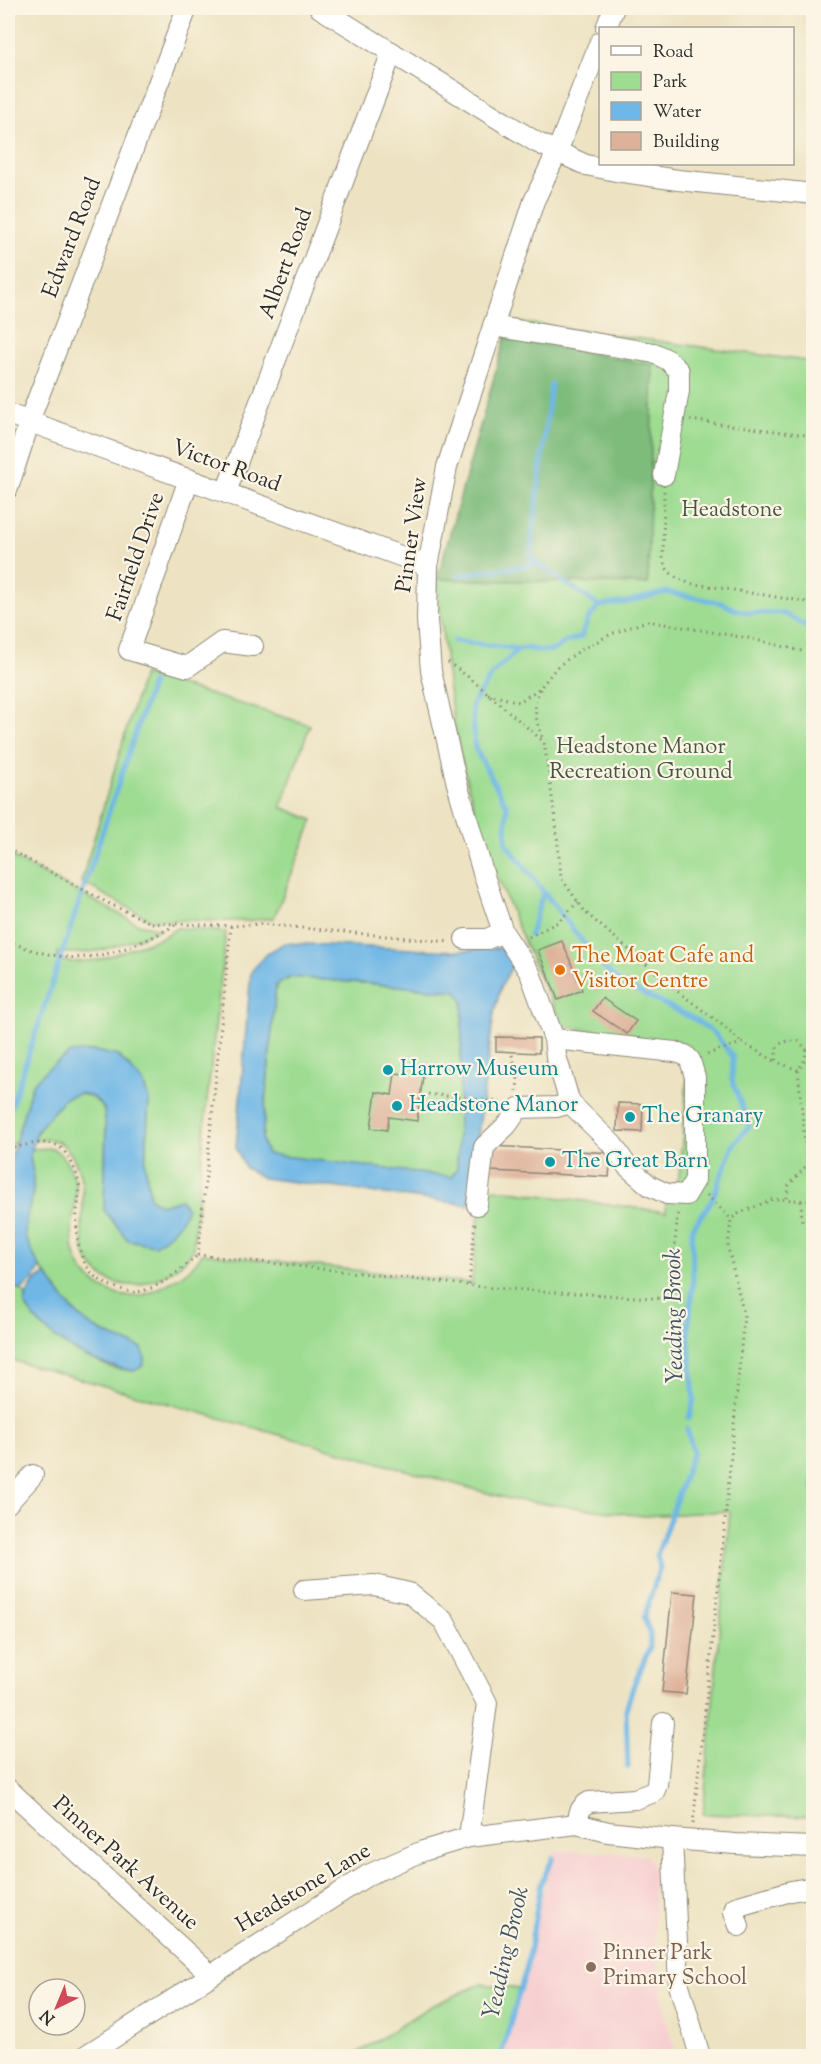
<svg xmlns="http://www.w3.org/2000/svg" width="821" height="2064" font-family="'Sorts Mill Goudy',serif">
<rect width="100%" height="100%" fill="#fcf5e5"/>
<filter id="ink" filterUnits="userSpaceOnUse"><feTurbulence type="fractalNoise" baseFrequency=".0167" numOctaves="2"/><feDisplacementMap in="SourceGraphic" scale="12" xChannelSelector="R" yChannelSelector="G"/><feConvolveMatrix kernelMatrix="1 2 1 2 8 2 1 2 1" color-interpolation-filters="sRGB"/></filter>
<filter id="wash" filterUnits="userSpaceOnUse"><feTurbulence type="fractalNoise" baseFrequency=".008" numOctaves="4" result="noise"/><feDisplacementMap in="SourceGraphic" scale="24" xChannelSelector="R" yChannelSelector="G"/><feGaussianBlur stdDeviation="1.35" result="paint"/><feColorMatrix in="noise" values="0 0 0 0 0 0 0 0 0 0 0 0 0 0 0 0 0 1.4 0 .05"/><feComposite in="paint" operator="in"/></filter>
<g filter="url(#wash)">
<rect width="100%" height="100%" fill="#ede3c3"/>
<path fill="#f7cfd1" d="M554 1850 646 1855 653 1866 655 1946 666 2019 677 2056H501Z"/>
<g fill="#9ddc91" stroke="#64845e" stroke-width="1.5">
<path d="M510 321 813 362V1817L703 1814 730 1511 644 1516 509 1499 8 1359V1286L21 1290 26 1295 25 1305 85 1356 112 1368 134 1371 142 1348C124 1340 103 1335 87 1323 69 1310 30 1258 25 1237 22 1221 32 1206 33 1191 34 1177 28 1162 31 1149L53 1148C62 1155 71 1166 74 1177 79 1190 75 1206 73 1218 69 1250 78 1277 108 1291 126 1300 144 1297 160 1288 176 1279 194 1270 202 1253L472 1283 480 1206 487 1188 666 1212 667 1194 679 1177 688 1069 669 1044 563 1026C520 936 480 846 459 748 447 692 443 635 437 579L647 584 505 338Z"/>
<path d="M143 674 310 725 281 807 313 820 274 918 246 921 151 920 81 882Z"/>
<path d="M8 855 138 924 161 929C125 943 97 957 58 952L57 960 72 962 98 960 163 937 177 928 226 932 207 1101 193 1250C184 1266 162 1278 145 1283 134 1287 124 1285 113 1282 101 1278 86 1263 84 1250 77 1214 93 1186 69 1151 60 1138 47 1138 33 1141 37 1131 55 1105 64 1099 80 1088 101 1098 106 1116L104 1210 128 1240 181 1199 161 1205 150 1198 145 1164 149 1100 129 1066 118 1056 94 1051 32 1085 15 1144 8 1145Z"/>
<path d="M291 977 457 991 463 1002 457 1169 451 1177 267 1155 262 1141 276 985Z"/>
<path d="M481 1984 519 1988 501 2056H353L429 2007Z"/>
</g>
<path fill="#7ebc7b" stroke="#547453" stroke-width="1.5" d="M505 338 653 365 648 584 437 579Z"/>
<g fill="#6fb7e6" stroke="#4d7188" stroke-width="1.5" fill-rule="evenodd">
<path d="M284 943 455 951 499 948 506 950 513 964 501 987 494 1013 469 1205 263 1178 245 1168 236 1148 251 972 265 955ZM291 977 457 991 463 1002 457 1169 451 1177 267 1154 262 1141 276 985Z"/>
<path d="M94 1051 118 1056 143 1082 149 1100 145 1164 150 1198 161 1205 181 1199 187 1209C180 1226 169 1236 154 1245L128 1240 104 1210 106 1133 104 1108 94 1098 81 1093 65 1098 37 1131 30 1156 33 1172V1193L26 1220 25 1236 40 1268 34 1279 21 1290 8 1286V1164L11 1158 32 1085 47 1069 70 1053Z"/>
<path d="M46 1274C58 1291 69 1309 86 1322 102 1335 123 1340 142 1348L145 1358 143 1366 134 1371C92 1365 48 1341 25 1305 26 1291 34 1280 46 1274Z"/>
</g>
<g fill="none" stroke-linecap="round" stroke-linejoin="round">
<g stroke="#6fb7e6" stroke-width="5">
<path d="M551 384 530 558 599 606"/>
<path d="M458 575 539 564"/>
<path d="M454 641 519 649"/>
<path d="M530 935 543 893"/>
<path d="M8 1116 152 683"/>
<path d="M689 1418 694 1400 688 1330 693 1282 692 1229 712 1200 733 1145 749 1126 732 1080 733 1057 715 1034 696 1020 619 982 599 963 506 843 507 806 475 748 472 705 493 673 519 649 527 648 541 651 554 650 565 642 581 637 588 619 599 606 627 602 666 592 722 603 736 610 751 613H781L791 617 807 627 814 629"/>
<path d="M628 1767 626 1710 633 1687 650 1647V1633L644 1618 660 1567 657 1555 693 1452 687 1429"/>
<path d="M501 2056 527 1966 541 1883 553 1858"/>
</g>
</g>
<g id="blocks">
<g fill="#deb199">
<path d="M562 941 582 990 558 1000 538 950Z"/>
<path d="M602 998 636 1021 627 1034 593 1011Z"/>
<path d="M496 1037 539 1038V1053L496 1051Z"/>
<path d="M395 1073 423 1076 417 1121 389 1117 387 1130 371 1128 376 1092 392 1095Z"/>
<path d="M618 1103 643 1104 642 1132 617 1131Z"/>
<path d="M491 1146 611 1153 609 1177 490 1171Z"/>
<path d="M672 1592 697 1594 686 1694 662 1692Z"/>
</g>
</g>
</g>
<g filter="url(#ink)">
<use href="#blocks" fill-opacity="0" stroke="#8c8777" stroke-width="1.5"/>
<g fill="none" stroke-linecap="round" stroke-linejoin="round">
<g stroke="#8c8777" stroke-width="22">
<g id="minor">
<path d="M320 8 536 142 586 165 616 171 678 180 814 194"/>
<path d="M606 28 614 8"/>
<path d="M493 326 654 353 668 360 679 371V391L664 475"/>
<path d="M8 414 428 566"/>
<path d="M189 479 129 650 187 667 222 642 253 646"/>
<path d="M8 488 33 411 187 8"/>
<path d="M226 492 392 52"/>
<path d="M465 939H487L503 932"/>
<path d="M554 1039 675 1052 685 1055 690 1060 695 1077V1180L686 1195 667 1194 650 1186 627 1166 613 1145 570 1103 556 1056 554 1039 530 973 503 932 484 876 457 784 431 671 427 620 428 566 447 467 534 201 557 152 600 42"/>
<path d="M477 1205 484 1147 507 1125 519 1108 557 1107 570 1103"/>
<path d="M8 1503 33 1475"/>
<path d="M304 1590 374 1585 409 1593 444 1621 487 1703 469 1837"/>
<path d="M8 1789 211 1975"/>
<path d="M577 1824C579 1813 579 1808 589 1802L635 1799 654 1792 657 1785 663 1723"/>
<path d="M672 1839 679 1985 700 2056"/>
<path d="M739 1926 734 1912 735 1907 791 1891 814 1887"/>
<path d="M85 2056 368 1875 423 1851 469 1837 577 1824 608 1832 672 1839 735 1844 814 1847"/>
</g>
</g>
<g stroke="#8c8777" stroke-width="3" stroke-dasharray="1.5 4.5" stroke-linecap="butt">
<path d="M690 420 814 436"/>
<path d="M664 491 663 559C666 573 676 578 689 583L814 603"/>
<path d="M448 662 471 679 544 742 556 824 561 878 586 913 681 994 721 1024 742 1043"/>
<path d="M540 689C531 708 537 722 543 740"/>
<path d="M488 694 519 702 540 688 557 667 579 651 611 634 647 621 748 638 814 654"/>
<path d="M8 849 110 904 151 923 231 926 261 924 449 942"/>
<path d="M231 926 198 1255 493 1288 669 1299 678 1213"/>
<path d="M529 937 558 922 578 902"/>
<path d="M8 941C27 949 46 955 66 957 103 961 146 942 177 924"/>
<path d="M814 1049 807 1050 804 1062 798 1070 807 1165 814 1164"/>
<path d="M707 1054 742 1043 777 1062"/>
<path d="M512 1055 518 1075 517 1091"/>
<path d="M798 1070 777 1062C773 1043 782 1040 799 1041L807 1050"/>
<path d="M428 1094 500 1102"/>
<path d="M8 1148C22 1147 49 1137 61 1148 69 1155 76 1170 78 1180 81 1190 78 1202 77 1212 75 1245 81 1279 118 1288 123 1290 130 1292 135 1292 159 1290 180 1270 198 1255"/>
<path d="M707 1195 731 1219"/>
<path d="M786 1198 789 1185 807 1165"/>
<path d="M801 1201 802 1224"/>
<path d="M469 1285 475 1221"/>
<path d="M693 1824 724 1532 744 1315 728 1248 731 1219 738 1214 773 1199 814 1201"/>
</g>
<use href="#minor" stroke="#fff" stroke-width="20"/>
</g>
</g>
<circle fill="#e8710a" stroke="#fcf5e5" stroke-width="2" cx="560" cy="970" r="6"/>
<g fill="#0f9aa8" stroke="#fcf5e5" stroke-width="2">
<circle cx="388" cy="1070" r="6"/>
<circle cx="397" cy="1106" r="6"/>
<circle cx="630" cy="1117" r="6"/>
<circle cx="550" cy="1162" r="6"/>
</g>
<circle fill="#8d6e63" stroke="#fcf5e5" stroke-width="2" cx="591" cy="1967" r="6"/>
<g text-anchor="middle" dominant-baseline="central" stroke-width="4.5" stroke-linejoin="round" paint-order="stroke">
<g font-size="22" fill="#2b2b2b" stroke="#fcf5e5">
<text transform="translate(73 238) rotate(-69)">Edward Road</text>
<text transform="translate(287 264) rotate(-70)">Albert Road</text>
<text transform="translate(226 467) rotate(20)">Victor Road</text>
<text transform="translate(413 535) rotate(-82)">Pinner View</text>
<text transform="translate(137 557) rotate(-71)">Fairfield Drive</text>
<text transform="translate(125 1864) rotate(42)">Pinner Park Avenue</text>
<text transform="translate(304 1889) rotate(-31)">Headstone Lane</text>
</g>
<g font-size="22" fill="#485744" stroke="#fcf5e5">
<text x="732" y="511">Headstone</text>
<text x="641" y="748">Headstone Manor<tspan x="641" dy="25">Recreation Ground</tspan></text>
</g>
<g font-size="22" fill="#c56008" stroke="#fcf5e5" text-anchor="start">
<text x="572" y="957">The Moat Cafe and<tspan x="572" dy="25">Visitor Centre</tspan></text>
</g>
<g font-size="22" fill="#0d838f" stroke="#fcf5e5" text-anchor="start">
<text x="400" y="1070">Harrow Museum</text>
<text x="409" y="1106">Headstone Manor</text>
<text x="642" y="1117">The Granary</text>
<text x="562" y="1162">The Great Barn</text>
</g>
<g font-size="22" fill="#785e54" stroke="#fcf5e5" text-anchor="start">
<text x="603" y="1954">Pinner Park<tspan x="603" dy="25">Primary School</tspan></text>
</g>
<g font-size="24" font-style="italic" fill="#3f5563" stroke="#fcf5e5">
<text transform="translate(675 1316) rotate(-91)">Yeading Brook</text>
<text transform="translate(507 1953) rotate(-77)">Yeading Brook</text>
</g>
</g>
<rect width="821" height="2064" fill="none" stroke="#fcf5e5" stroke-width="30"/>
<rect x="599" y="27" width="195" height="138" fill="#fcf5e5" stroke="#a8a49b" stroke-width="1.5"/>
<rect x="611" y="46" width="30" height="9" fill="#ffffff" stroke="#a8a49b" stroke-width="1.5"/>
<text x="653" y="57" font-size="18" fill="#2b2b2b">Road</text>
<rect x="611" y="72" width="30" height="18" fill="#9ddc91" stroke="#a8a49b" stroke-width="1.5"/>
<text x="653" y="87" font-size="18" fill="#2b2b2b">Park</text>
<rect x="611" y="102" width="30" height="18" fill="#6fb7e6" stroke="#a8a49b" stroke-width="1.5"/>
<text x="653" y="117" font-size="18" fill="#2b2b2b">Water</text>
<rect x="611" y="132" width="30" height="18" fill="#deb199" stroke="#a8a49b" stroke-width="1.5"/>
<text x="653" y="147" font-size="18" fill="#2b2b2b">Building</text>
<g transform="translate(57 2007) rotate(223)"><circle r="28" fill="#fcf5e5" stroke="#a8a49b" stroke-width="1.5"/>
<path d="M0-4.5L10 22L0 15L-10 22Z" fill="#d1495b"/>
<text y="-9" font-size="16" font-weight="bold" text-anchor="middle" fill="#2b2b2b">N</text>
</g>
</svg>
